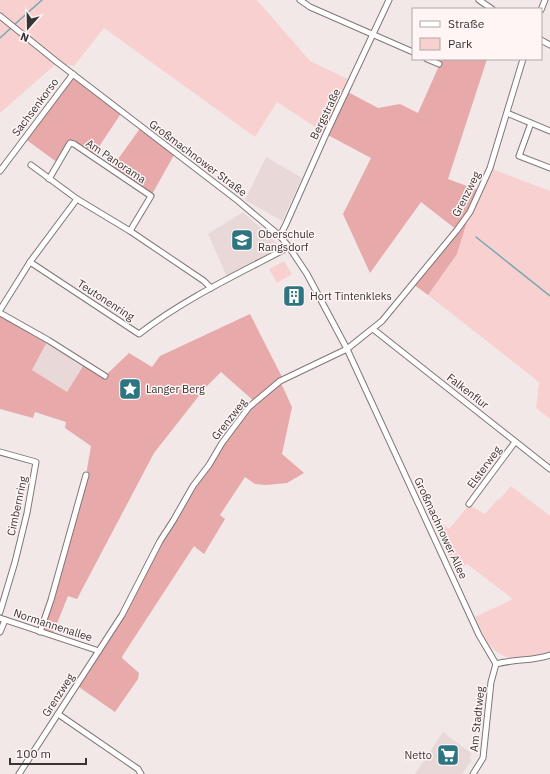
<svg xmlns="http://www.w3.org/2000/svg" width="550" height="774" font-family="'IBM Plex Sans',sans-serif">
<rect width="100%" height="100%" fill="#f2e8e8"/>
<g fill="#e9d8d8">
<path d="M266 157 302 178 282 221 245 200Z"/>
<path d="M243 212 280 246 228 279 208 234Z"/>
<path d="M48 340 85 363 67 392 32 370Z"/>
<path d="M443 732 472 754 469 758 472 760 462 774H415Z"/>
</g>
<g fill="#f9d0d0">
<path d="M0 0H257L310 61 352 81 326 134 277 102 255 137 104 28 74 66 57 63 0 113Z"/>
<path d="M490 168 550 191V419L536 408 539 382 428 295 457 254 470 212Z"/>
<path d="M284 261 292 274 277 283 269 269Z"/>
<path d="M511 486 550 516V655C525 661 501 664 486 640 481 633 479 625 475 617L513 599 467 564 456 570 428 511 449 529 469 505 485 514 498 499H500Z"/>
</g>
<g fill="#e7a9a9">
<path d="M442 59H487L448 179 480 191 470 212 457 254 428 295 413 284 457 230 421 202 370 273 343 214 371 158 326 134 346 91 378 108 400 104 418 113Z"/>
<path d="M68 75 122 112 92 157 71 143 58 163 24 138Z"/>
<path d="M141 127 174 155 151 196 111 169Z"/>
<path d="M0 313 48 340 32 370 67 392 85 363 105 376 129 353 152 367 160 356 250 314 283 379 280 381 292 407 282 454 304 473 287 483 266 485 255 484 245 477 220 515 225 519 204 554 194 546 123 655 122 658 139 673 138 679 115 712 76 685 99 651 193 486 255 402 221 372 205 388 154 453 77 599 68 596 52 636 40 632 86 475 91 446 65 428 66 422 35 412 33 418 0 409Z"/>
</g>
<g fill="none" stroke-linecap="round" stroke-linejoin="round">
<g stroke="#76a8b0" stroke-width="1.5">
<path d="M14 25 42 0"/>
<path d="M0 38 12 27"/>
<path d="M476 237 550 296"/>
</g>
<g stroke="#807777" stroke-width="7">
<g id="minor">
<path d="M300 0 310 7 413 52"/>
<path d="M479 0 492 9"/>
<path d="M541 10 545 0"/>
<path d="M0 16 57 62 237 200 280 236 289 247 307 274 347 349 479 635 496 664"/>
<path d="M541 40 550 45"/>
<path d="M427 59 439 64"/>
<path d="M507 113 550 131"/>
<path d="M531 123 519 156 550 168"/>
<path d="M31 165 77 199 130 231 204 281 211 288"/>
<path d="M0 171 73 74"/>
<path d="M49 179 70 143 74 144 151 196 130 231"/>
<path d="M280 236 286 224 326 134 389 0"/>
<path d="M30 262 139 334C184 299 238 274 289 247"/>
<path d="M0 310 30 262 77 199"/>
<path d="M0 313 48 340 105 376"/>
<path d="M373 329 550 469"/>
<path d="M0 452 36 462 27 513 15 562 0 612"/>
<path d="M469 504 515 442"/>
<path d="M0 618 99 651"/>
<path d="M0 632 5 620"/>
<path d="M40 632 51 600 86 475"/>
<path d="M496 664C514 659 533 661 550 655"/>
<path d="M58 714 138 769 141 774"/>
<path d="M19 774 122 615 160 541 173 521 193 486 209 465 222 443 249 407 280 381 347 349 382 321 457 230 470 212 490 168 523 59"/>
<path d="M473 774 483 758 491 682 496 664"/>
</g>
</g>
<use href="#minor" stroke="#fff" stroke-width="5"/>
</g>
<defs>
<g id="school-square" transform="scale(1.15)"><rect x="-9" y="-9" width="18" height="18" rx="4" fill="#2d7580" stroke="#fff5f5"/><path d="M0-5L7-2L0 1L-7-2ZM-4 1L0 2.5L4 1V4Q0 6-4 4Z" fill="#fff"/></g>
<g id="building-square" transform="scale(1.15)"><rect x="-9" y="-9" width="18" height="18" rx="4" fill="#2d7580" stroke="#fff5f5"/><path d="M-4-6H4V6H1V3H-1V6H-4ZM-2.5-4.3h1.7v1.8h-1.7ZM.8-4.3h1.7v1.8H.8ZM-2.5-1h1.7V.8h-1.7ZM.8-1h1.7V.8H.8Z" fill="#fff"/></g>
<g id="sight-square" transform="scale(1.15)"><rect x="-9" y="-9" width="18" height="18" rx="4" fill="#2d7580" stroke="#fff5f5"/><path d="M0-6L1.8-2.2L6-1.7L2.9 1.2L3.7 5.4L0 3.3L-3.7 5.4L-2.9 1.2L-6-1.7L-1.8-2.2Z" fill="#fff"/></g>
<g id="supermarket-square" transform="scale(1.15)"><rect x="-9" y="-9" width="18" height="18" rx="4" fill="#2d7580" stroke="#fff5f5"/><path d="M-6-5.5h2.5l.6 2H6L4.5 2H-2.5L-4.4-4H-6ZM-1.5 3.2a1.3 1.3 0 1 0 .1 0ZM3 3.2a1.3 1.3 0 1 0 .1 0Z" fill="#fff"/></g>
</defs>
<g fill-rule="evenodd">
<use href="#school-square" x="242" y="240"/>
<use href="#building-square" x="294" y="296"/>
<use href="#sight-square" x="130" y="389"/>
<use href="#supermarket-square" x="448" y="755"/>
</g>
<g text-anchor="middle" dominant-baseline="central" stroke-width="3" stroke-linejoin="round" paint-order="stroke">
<g font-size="11" fill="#373434" stroke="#fff5f5">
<text transform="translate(35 107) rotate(-53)">Sachsenkorso</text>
<text transform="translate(325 114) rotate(-64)">Bergstraße</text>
<text transform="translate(198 158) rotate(37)">Großmachnower Straße</text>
<text transform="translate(116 161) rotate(34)">Am Panorama</text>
<text transform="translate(466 194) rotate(-63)">Grenzweg</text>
<text transform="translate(106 300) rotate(33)">Teutonenring</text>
<text transform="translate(468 391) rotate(38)">Falkenflur</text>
<text transform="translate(229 419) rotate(-52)">Grenzweg</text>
<text transform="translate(484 467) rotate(-54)">Elsterweg</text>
<text transform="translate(17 506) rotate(-78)">Cimbernring</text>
<text transform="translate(441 528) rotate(65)">Großmachnower Allee</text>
<text transform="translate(53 625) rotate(18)">Normannenallee</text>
<text transform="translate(58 695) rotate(-57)">Grenzweg</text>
<text transform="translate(477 719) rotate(-84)">Am Stadtweg</text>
</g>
<g font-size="11" fill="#373434" stroke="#fff5f5" text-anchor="start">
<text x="258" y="234">Oberschule<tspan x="258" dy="13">Rangsdorf</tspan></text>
<text x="310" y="296">Hort Tintenkleks</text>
<text x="146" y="389">Langer Berg</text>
<text x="432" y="755" text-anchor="end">Netto</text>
</g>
</g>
<rect x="412" y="8" width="130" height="52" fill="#fff5f5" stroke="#afa8a8"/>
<rect x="420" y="21" width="20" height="6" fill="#ffffff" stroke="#afa8a8"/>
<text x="448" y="28" font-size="12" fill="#373434">Straße</text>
<rect x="420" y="38" width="20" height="12" fill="#f9d0d0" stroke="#afa8a8"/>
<text x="448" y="48" font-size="12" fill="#373434">Park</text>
<g transform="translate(28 28) rotate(200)" stroke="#fff5f5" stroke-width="3" paint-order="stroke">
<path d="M0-3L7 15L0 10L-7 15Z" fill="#373434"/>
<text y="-6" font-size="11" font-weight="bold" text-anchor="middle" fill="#373434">N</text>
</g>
<path d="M10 758v6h76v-6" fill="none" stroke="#373434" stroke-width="2"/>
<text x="16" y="758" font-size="12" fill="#373434" stroke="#fff5f5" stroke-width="3" paint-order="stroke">100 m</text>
</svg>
